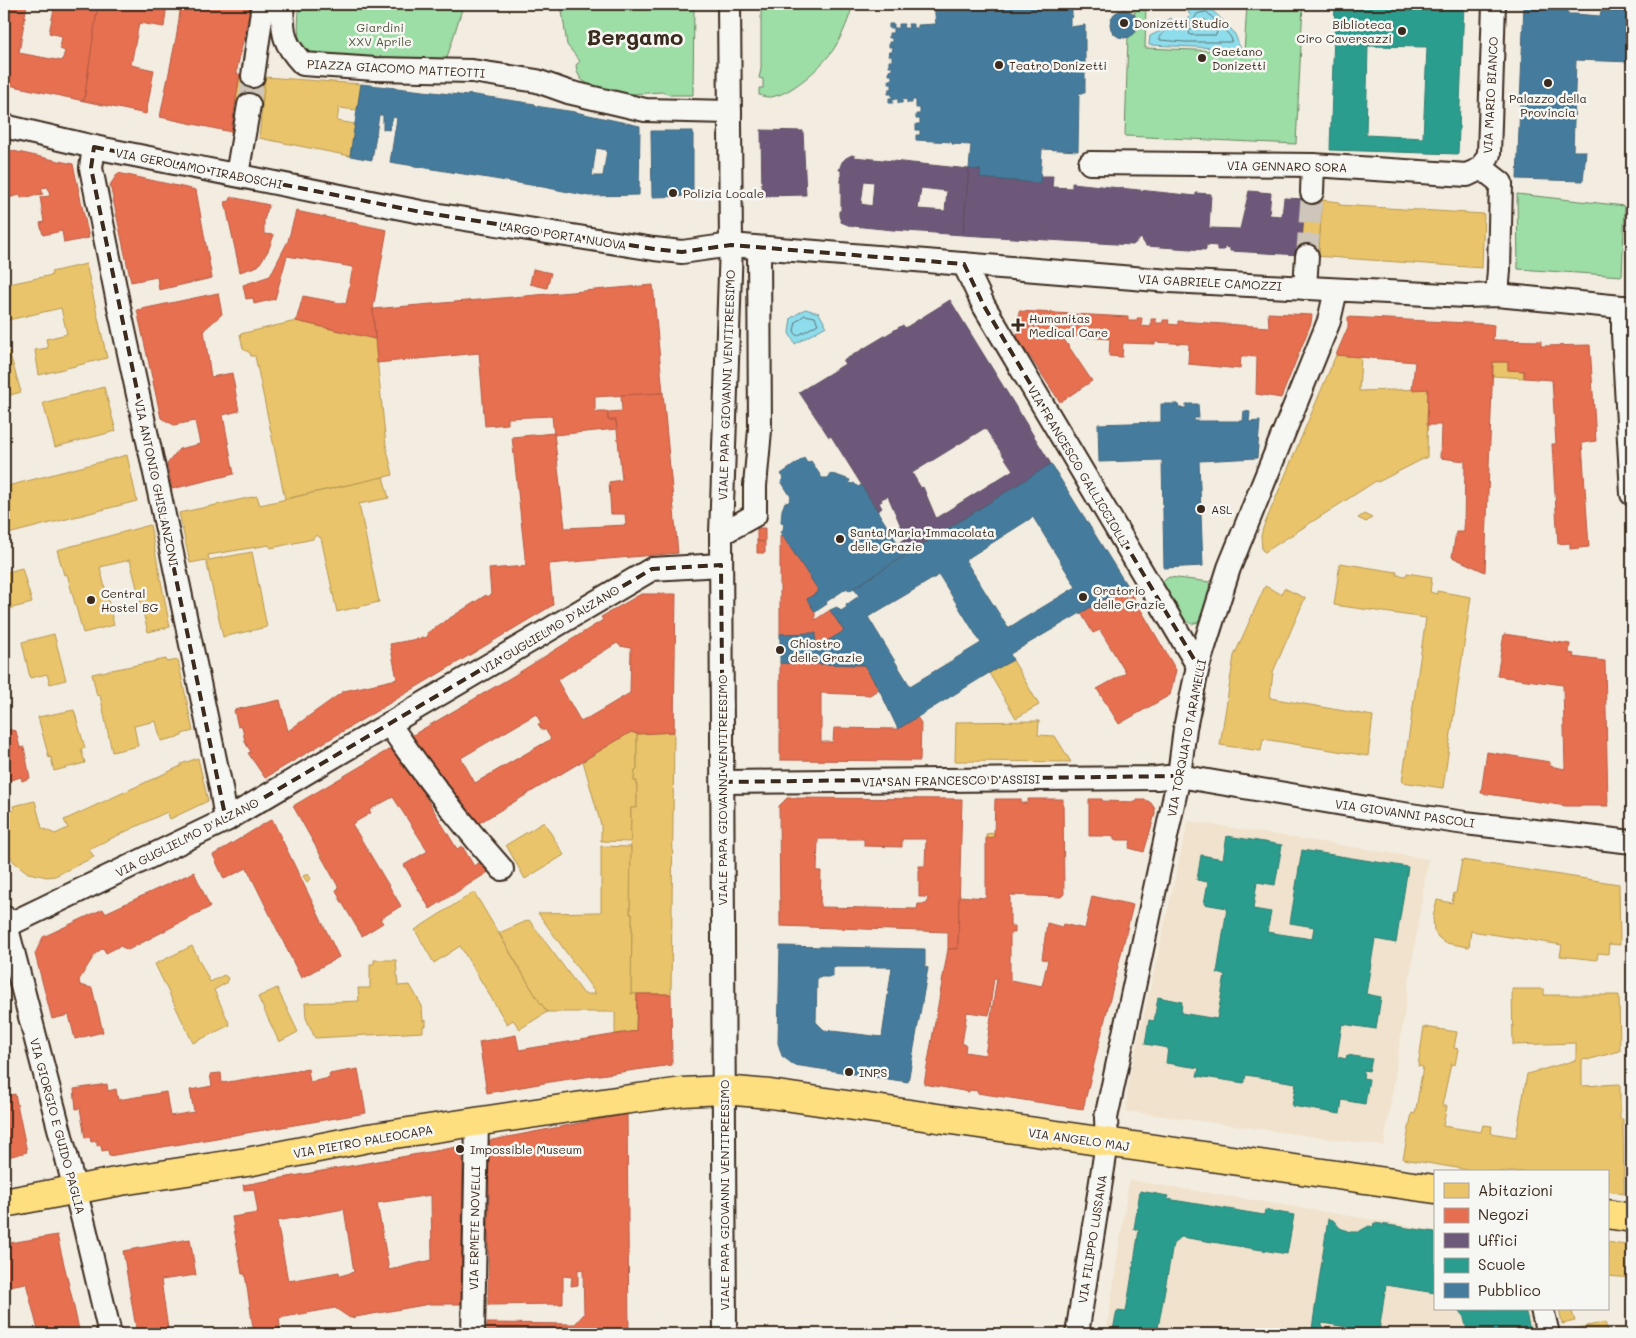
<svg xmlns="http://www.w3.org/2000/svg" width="1636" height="1338" font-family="Mali,sans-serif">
<rect width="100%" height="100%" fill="#f3ede1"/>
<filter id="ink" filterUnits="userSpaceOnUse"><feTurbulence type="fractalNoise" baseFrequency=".02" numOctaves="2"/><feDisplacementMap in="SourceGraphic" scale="10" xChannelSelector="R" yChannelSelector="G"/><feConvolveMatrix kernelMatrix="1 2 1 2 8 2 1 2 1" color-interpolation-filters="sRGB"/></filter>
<g filter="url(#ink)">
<g fill="#f0e2cc">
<path d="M1188 821 1428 859 1384 1146 1126 1111 1128 1085Z"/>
<path d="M1129 1180 1435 1230V1309H1529L1534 1334H1106Z"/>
</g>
<g fill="#9ddda6" stroke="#6c8462">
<path d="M299 4H463V6L446 61 421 64 316 54C291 48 300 21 299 4Z"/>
<path d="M561 4H694L693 95H670L662 92 633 94 624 96 593 88 581 79 577 72 576 65 580 61 567 45Z"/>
<path d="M761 4H853C849 19 843 34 835 47 825 64 794 92 775 96 770 98 765 97 759 95V88H763V79L759 78 761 69Z"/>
<path d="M1135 4H1146L1145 48 1244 52 1247 4H1303L1296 144 1125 136 1128 36 1134 30Z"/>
<path d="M1517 194 1625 206 1622 276 1518 269Z"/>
<path d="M1169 577 1210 582 1204 618 1199 622 1192 624 1184 620 1158 585Z"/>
</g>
<g fill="#8edded" stroke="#6d959a">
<path d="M1195 6 1199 9 1207 7C1211 8 1231 28 1234 33 1237 37 1238 44 1241 49L1149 45 1150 36 1160 31 1165 22 1171 18 1172 25H1178L1191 16 1188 12 1189 7Z"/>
<path d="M805 309 819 313 826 326 795 344 789 333 791 318Z"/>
</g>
<g fill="#e9c46a" stroke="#b59653">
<path d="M240 74 265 78 262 106 235 104Z"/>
<path d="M265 77 361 84 357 110 339 108 337 121 355 124 350 156 259 138Z"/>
<path d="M1305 199 1322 200 1319 252 1301 255Z"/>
<path d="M1322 200 1339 202V205L1484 214 1482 268 1314 256V252H1319Z"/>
<path d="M86 264 107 358 39 375 35 350 48 348 46 339 67 334 61 308 4 321V285L52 275 51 272Z"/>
<path d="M296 321 375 339 386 445 393 475 285 499 255 356H251L250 353 243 349 240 334Z"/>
<path d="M9 351 21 392 4 397V353Z"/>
<path d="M1336 355 1361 357 1359 391 1428 389 1427 457 1378 482 1376 481 1265 552 1262 550 1261 536 1263 528Z"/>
<path d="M1493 362H1508V370L1524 371V378L1493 376Z"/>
<path d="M104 387 116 431 55 447 43 403Z"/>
<path d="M127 455 137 501 4 535V487Z"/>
<path d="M383 477 389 498 359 504 379 602 337 612 321 538 316 535 313 539 271 548 269 545 208 555 209 560 252 552 267 627 223 637 206 560 190 563 179 513 257 496 260 505Z"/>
<path d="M1364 514 1372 518 1366 522 1358 518Z"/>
<path d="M150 525 170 627 148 632 130 560 100 567 114 625 83 633 67 574 64 575 57 550Z"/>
<path d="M1340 563 1397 572V575L1406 576 1407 573 1432 577 1430 592 1437 594V591L1471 597 1443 788 1402 782 1426 618 1334 605Z"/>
<path d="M22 568 32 603 4 610V573Z"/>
<path d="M1265 586 1281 594 1284 588 1305 598 1273 672 1270 698 1373 716 1368 756 1263 739 1261 751 1220 745 1234 656Z"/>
<path d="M54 634 66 680 50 684 47 674 30 678 22 642Z"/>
<path d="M166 659 167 662 178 660 193 731 182 734V736L161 741 156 721 134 726 138 746 112 752 100 695 97 696 92 674Z"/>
<path d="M1013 660 1039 705 1016 718 989 673Z"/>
<path d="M74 710 85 748 81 749 85 763 54 771 51 757 49 758 38 717Z"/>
<path d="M1039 721 1038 735 1055 736 1071 762 955 761 956 722Z"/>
<path d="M631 732 637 734V770H635L634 781H637V808H631V842L601 841V825L583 761Z"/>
<path d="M674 732 671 994H631L632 914H630L631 808H637V781H634L635 770H637V734Z"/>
<path d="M198 758 208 801 170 819 167 812 89 849 94 857 55 876 47 877 28 873 14 862 9 855 4 834V813L14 810 13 806 35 801 42 828 55 834 68 828 64 820 181 766V764Z"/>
<path d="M544 822 564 855 525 879 506 845Z"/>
<path d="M994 833V837L986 838V834Z"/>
<path d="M601 846 631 847 630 914H632L631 994H637L636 1031 615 1034V1012H547L537 998 499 933 529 920 584 994H596L538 913 601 912Z"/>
<path d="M1462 860 1619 884 1620 945 1609 944 1608 954 1598 953 1597 960 1560 956 1562 945 1471 931 1469 947 1445 943 1438 937 1434 931 1433 917 1437 900 1452 903 1454 893H1456Z"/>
<path d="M308 874 311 879 307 882 303 876Z"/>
<path d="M474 892 537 998 547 1012 520 1029 513 1020 507 1024 460 946 434 963 415 930Z"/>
<path d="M192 946 210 982 224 975 228 978 226 983 214 990 230 1025 193 1043 155 964Z"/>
<path d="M374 960H396L398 986 410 985 422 1006 423 1021 426 1020V1026H423V1032L315 1038 306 1018 305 1003 359 1001 358 988H370V964H374Z"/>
<path d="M277 988 298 1032 279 1042 258 997Z"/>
<path d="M1512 989H1544V995H1619L1620 1051 1587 1060V1059L1582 1060V1086L1620 1084V1119H1623L1624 1194 1607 1191V1172H1481L1403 1159 1412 1113 1415 1114 1417 1103 1423 1067 1418 1066 1424 1027 1457 1032 1454 1048 1458 1049 1455 1065 1451 1064 1442 1106H1447L1443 1126 1481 1132 1483 1125 1492 1126 1491 1133 1516 1137 1527 1074 1576 1060V1043L1513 1045Z"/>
<path d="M1607 1242 1632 1246V1278L1607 1276Z"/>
<path d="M1559 1309H1571L1575 1321 1562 1324Z"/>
<path d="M1605 1322 1608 1334H1571L1570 1330Z"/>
</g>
<g fill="#e76f51" stroke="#b35a42" fill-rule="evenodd">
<path d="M4 4H27L19 53 62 61 65 51 60 49 62 36 49 33 54 9 29 4H98L84 101 4 84Z"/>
<path d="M98 4H167L164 27 139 23 131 65 154 70 146 114 84 101Z"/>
<path d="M181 4H251L237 69V74H240L231 132 160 117 177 33Z"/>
<path d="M4 149 73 164 89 238 64 243 62 231 43 235 40 223 44 222 40 197 50 196 48 187 41 188 43 194 21 198 20 195 4 199Z"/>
<path d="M118 173 196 190 212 278 159 290 157 277 131 282 110 185Z"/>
<path d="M231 197 269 205 264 220V234L274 235 268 251 258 266 240 272 225 202 230 201Z"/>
<path d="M296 211 387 230 373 309 375 339 296 321 303 296 346 304 353 267 287 256 275 299 254 304 253 298 246 299 243 285 270 276 288 241Z"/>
<path d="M533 269 551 273 547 288 530 284Z"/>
<path d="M653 285 663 393 595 397V412H608V420H616L617 429 554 435 552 416 508 418V424L485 426 479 353 377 363 373 309Z"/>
<path d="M218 293 222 314 204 330 211 377 232 373 239 411 223 415 234 474 172 489 167 464 179 449 200 444 195 421 174 425 161 418 137 310Z"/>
<path d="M1019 311 1128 317V321H1137V318H1142L1141 326 1151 327V319H1156V323H1163V320H1169L1168 324 1178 325V321L1269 327 1268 313 1312 315 1311 323 1281 398 1256 394 1257 357 1241 356 1240 369 1188 364 1189 344 1155 342V344L1123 343 1122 357 1109 356 1110 339 1061 335 1092 381 1060 402 1017 337Z"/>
<path d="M1348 317 1487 324 1494 325 1493 340 1541 341V346L1590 345 1596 441 1582 443 1589 547 1570 549V543L1558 544 1552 444H1556L1552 380 1524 378V371L1508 370V362H1493L1485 572 1452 557 1456 532H1464L1465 461 1440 458 1441 425H1427L1428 389 1412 390 1415 362 1336 355 1348 327Z"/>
<path d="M663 393 678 553 549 564 553 605 265 778 248 753 251 752 245 742 242 726 238 727 234 710 280 700 288 731 344 691 397 679 390 644 428 637 427 633 439 625 486 595 488 597 491 594 489 569 526 566 512 437 554 433 565 528 626 525 625 514H611L609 482 622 480 616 420H608V412L622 411 621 395Z"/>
<path d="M757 528H765V542L757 541Z"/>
<path d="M782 534 819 591 807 599 815 612V620L830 610 844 631 824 643H815L816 633 780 634V536Z"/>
<path d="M757 541 765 542V553H757Z"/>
<path d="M1127 586 1176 670 1170 695 1119 724 1097 689 1126 673 1100 630 1093 633 1081 613Z"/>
<path d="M641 594H676L674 732 637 734 631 732 474 826 406 739 515 675 603 620 601 617ZM617 643 620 646 631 648 630 693 581 722 557 680ZM536 714 541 723 538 724 543 731 545 729 551 739 475 783 461 758Z"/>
<path d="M1504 634 1570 644 1569 653 1574 654 1573 657 1605 661 1608 806H1566L1481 793 1487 752 1550 762V766L1565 769 1563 685 1497 676Z"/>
<path d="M780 663 864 665 879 689 870 695 821 693V742H833L834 728 898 729 917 717 921 723 920 761 780 760Z"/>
<path d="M4 721 6 729 16 731 20 748 24 747 30 778 22 781 21 777 4 782Z"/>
<path d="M395 746 457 849 462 846 474 866 482 861 490 871 430 909 404 865 428 851 393 797 369 810 371 813 352 824 401 906 380 919 383 923 362 936 340 899 336 890 339 888 293 806Z"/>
<path d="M787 798 962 799 958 949H948V932L780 926 779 806ZM818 839H864V846L902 847V839H926L925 866H919V897H928L927 904H918L917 909 820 907 821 871H817Z"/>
<path d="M995 799H1021V803H1028V799H1063L1064 894 1061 897 1010 895V926H1015V933H1010V980L1042 986 1048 960 1042 959 1047 923 1062 927 1063 924 1085 929 1092 896 1133 905 1083 1109 977 1093 978 1091 969 1090V1092L924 1084 948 949H958L959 896 986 898V838L994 837ZM994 978H997L985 1055 965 1052 966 1045 962 1044 967 1012 989 1015Z"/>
<path d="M1089 799H1102V801L1137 802V800H1146L1151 803 1155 809V814L1144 852 1129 848 1131 840H1114V836H1089Z"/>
<path d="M272 819 339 957 301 978 247 868 224 879 213 855Z"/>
<path d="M194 872 210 907 128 950 120 946 106 953 103 948 95 954 79 980 80 985 92 988 103 1032 75 1039 69 1015 52 1019 35 954 43 937 103 909 105 913Z"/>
<path d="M637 994H671L672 1065 556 1081 487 1093 479 1042 516 1035 519 1050 636 1031Z"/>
<path d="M308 1069 310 1082 330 1078 329 1074 358 1069 366 1113 109 1156 108 1150 102 1151 101 1145 97 1146V1141L91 1142 90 1137 85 1138 80 1108 76 1109 74 1089 107 1084 108 1091 116 1089 118 1100 166 1092 170 1116 194 1112 190 1090 212 1086 210 1074 221 1073 222 1083Z"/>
<path d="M15 1094 27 1152 4 1158V1096Z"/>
<path d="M627 1114 629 1334H487V1323L575 1324 584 1314 583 1270 578 1269V1285L571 1286 572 1277 563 1276V1304L488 1305 489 1186 487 1141Z"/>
<path d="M463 1146 461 1304H430L350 1318 335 1308 279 1318 281 1334H254L245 1274H242L232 1217 258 1213 254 1189 244 1190 243 1185ZM431 1195 432 1260 389 1270 377 1203ZM344 1209 354 1272 340 1276 339 1272 288 1281 277 1221Z"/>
<path d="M57 1235 72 1298 80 1334H39L26 1283 4 1287V1244Z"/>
<path d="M190 1239 196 1275 161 1280 168 1329 137 1334 123 1251Z"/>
</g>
<g fill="#6d597a" stroke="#5e4b5e" fill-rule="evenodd">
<path d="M761 130 803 131 806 195 762 196Z"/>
<path d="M852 155 855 156 854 157 969 169 963 235 893 230 853 226V227L841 222 839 216V211H841V170H839L842 162 846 158ZM864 181 874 182 872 206 861 204ZM921 188 947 191 945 211 918 209Z"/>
<path d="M969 169 981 170 980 178 1040 183V176H1053L1052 187 1072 188V183L1196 196V193L1211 194 1209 228 1240 229 1249 191 1271 193 1269 215 1282 216 1284 198 1305 199 1301 255 1230 251V248L1224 247V250H1217V246L1206 245V250L1146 246 1141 238 1133 245 963 235Z"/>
<path d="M950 300 1051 464 905 555 898 544 906 538 888 496 881 499 882 501 879 503 882 508 878 511 831 436 829 437 799 392 845 364 843 361 903 325 905 328ZM985 428 1013 470 936 518 923 487 921 488 912 473Z"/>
</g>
<g fill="#2a9d8f" stroke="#2f7a6d" fill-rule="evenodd">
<path d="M1335 4H1464L1458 154 1330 150ZM1368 46 1427 47 1423 138 1366 135Z"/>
<path d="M1227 836 1282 845 1275 885 1257 882 1253 909 1271 912 1267 932 1312 939 1314 927 1290 923 1302 850 1408 867 1396 943 1375 939 1366 994 1381 997 1376 1029 1342 1024 1337 1057 1346 1059 1347 1055 1372 1059 1369 1071 1364 1070 1363 1078 1369 1079 1365 1104 1342 1100 1340 1114 1292 1106 1296 1083 1246 1075 1244 1083 1197 1076 1199 1068 1166 1063 1168 1048 1145 1044 1149 1020 1154 1021 1158 997 1182 1002 1181 1013 1217 1019 1225 975 1217 973 1227 908 1204 904 1208 882 1197 880 1201 855 1223 859Z"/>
<path d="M1140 1191 1168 1196 1167 1199 1264 1215 1265 1210 1294 1215 1287 1254 1181 1237 1173 1244 1158 1328 1180 1331 1187 1334H1112L1117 1311 1126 1312 1139 1230 1134 1229Z"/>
<path d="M1328 1219 1333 1220 1340 1228 1350 1232H1358L1369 1226 1373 1227 1374 1223 1435 1232V1293L1386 1285 1379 1332 1322 1323V1325L1325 1329 1359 1334H1303L1305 1328 1312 1329Z"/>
<path d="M1455 1309H1525L1531 1334H1468L1463 1314Z"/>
</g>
<g fill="#457b9d" stroke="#426377" fill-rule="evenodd">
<path d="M934 4H1072V17L1070 18V27L1085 25V93H1079L1078 151 1042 149 1040 183 980 178 981 170 969 169 971 145 952 144V142L916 140V135H920V130H916V124H920V119H916V114H920V108H916V100H912V103H907V100L903 99 902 103H898V99H893V103H889V98H892V94H888L889 89H892V84H889V80L892 79V75H889V70H892V66H889V61H892V56H889V52H892L893 47H889V42H892V38H889V33H893V28H889V24H894V28H899V24H904L903 28H909L908 24H913V28H918V25L936 24Z"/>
<path d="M1524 4H1567V14H1575L1600 16 1601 11 1632 12V62L1576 60 1573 151H1586L1583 181 1517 179Z"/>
<circle cx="1124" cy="24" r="14"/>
<path d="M361 84 468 96V94L535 104V106L575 112 640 126 639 195 589 196 543 187 390 162 397 118 393 117 389 130 383 129V115H379L372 160 350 156ZM596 148 607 150 603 176H592Z"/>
<path d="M651 131H693V196L652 197Z"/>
<path d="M1161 404H1178L1179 408H1186V404H1198L1199 418H1194V421H1243L1244 411 1250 412 1249 422 1260 421 1257 458 1199 461 1203 566 1164 568 1162 460 1099 462 1098 424 1161 422Z"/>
<path d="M804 458 807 463 811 461 822 478H829V474L836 475 850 480 849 483 852 484 854 483 858 487 861 485 905 555 849 591 847 588 826 602 827 604 815 612 807 599 819 591 780 532 783 530 784 523 781 522 782 510 785 502 788 503 791 497 781 481 784 478 781 474Z"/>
<path d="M1051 464 1127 586 1010 654 1013 660 989 673 898 729 879 689 864 665 780 663V634L816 633 815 643H824L844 631 830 610 837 607 841 611 847 607 846 605 859 596 854 588ZM1033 517 1076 587 1008 628 965 560ZM939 575 981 643 910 686 868 617Z"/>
<path d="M780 946 925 949V967L928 968 908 1082 794 1065 782 1056 778 1043ZM833 967H892L882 1037 824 1030 816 1022 817 977H833Z"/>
</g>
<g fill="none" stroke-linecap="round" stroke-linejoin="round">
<g stroke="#5c7271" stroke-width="1">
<path d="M1207 12 1230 36 1232 40 1231 42H1185L1160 40V37L1167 29C1179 31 1192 26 1197 14Z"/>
<path d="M1202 20H1206L1217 32 1216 35H1190L1189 32Z"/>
<path d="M805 315 815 317 818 324 797 336 794 331 796 322Z"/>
</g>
<g stroke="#cec6ba" stroke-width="22" stroke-dasharray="22 11" stroke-linecap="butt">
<path d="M249 105 253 76"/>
<path d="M1307 256 1312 192"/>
</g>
<g stroke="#3b2a1e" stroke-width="26">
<g id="minor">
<path d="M282 4C283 33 282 42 303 64L375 69 472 71 537 81 568 92 645 110 730 112"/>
<path d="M1494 4 1489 154 1482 168 1501 183 1499 270 1497 295"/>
<path d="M253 76 263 4"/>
<path d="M4 126 94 147 421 212 654 249 682 252 731 245 1170 281 1466 296 1497 295 1632 308"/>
<path d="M94 147 91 168 119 307 161 501 221 788 226 820"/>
<path d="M1090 163 1313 165 1467 175 1482 168"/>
<path d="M237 175 249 105"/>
<path d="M1312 192 1313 165"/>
<path d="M964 264 984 306 1198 666"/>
<path d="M1305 288 1307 256"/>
<path d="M1623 307V334L1632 494"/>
<path d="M721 534 755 515V486L760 430 759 248"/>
<path d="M389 724C424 775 461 823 502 869"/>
<path d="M723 782 1157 778 1179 776 1390 812 1465 823 1632 842"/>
<path d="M4 917 85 1228 110 1334"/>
<path d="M6 926 226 820 652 569 721 565"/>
<path d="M1542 1309 1548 1334"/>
<path d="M473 1334 477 1121"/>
<path d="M725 1334 721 534 731 245 729 4"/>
<path d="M1077 1334 1107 1143 1106 1118 1179 776 1185 728 1198 666 1229 568 1329 321 1336 290"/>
</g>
</g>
<g stroke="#3b2a1e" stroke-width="31">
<g id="major">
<path d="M4 1203 121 1181 247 1162 368 1138 616 1101 683 1092 724 1090 770 1094 1435 1189"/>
<path d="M1607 1214 1632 1218"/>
</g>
</g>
<use href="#minor" stroke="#f6f6f2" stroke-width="22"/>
<use href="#major" stroke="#fddf80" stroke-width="28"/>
</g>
</g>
<path fill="none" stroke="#3b2a1e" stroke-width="4" stroke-dasharray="10 6" stroke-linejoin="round" d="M94 147 421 212 654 249 682 252 731 245 964 264 984 306 1198 666 1179 776 723 782 721 565 652 569 226 820 91 168Z"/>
<g fill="#3b2a1e" stroke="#f6f6f2" stroke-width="2">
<circle cx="1124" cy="23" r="5"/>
<circle cx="1402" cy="31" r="5"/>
<circle cx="1202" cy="58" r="5"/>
<circle cx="999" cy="65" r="5"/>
<circle cx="1548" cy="83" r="5"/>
<circle cx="673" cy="193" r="5"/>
<path d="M1015.5 317.5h5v5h5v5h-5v5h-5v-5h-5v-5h5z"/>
<circle cx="1201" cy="509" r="5"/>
<circle cx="840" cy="539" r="5"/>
<circle cx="1083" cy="597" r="5"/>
<circle cx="91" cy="600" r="5"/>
<circle cx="780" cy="650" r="5"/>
<circle cx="849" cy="1072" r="5"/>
<circle cx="460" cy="1149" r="5"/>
</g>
<g text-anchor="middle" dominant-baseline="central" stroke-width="5" stroke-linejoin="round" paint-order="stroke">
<g font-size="12" fill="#3b2a1e" stroke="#f6f6f2" text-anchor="start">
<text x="1134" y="23">Donizetti Studio</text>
<text x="1392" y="24" text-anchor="end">Biblioteca<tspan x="1392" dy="14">Ciro Caversazzi</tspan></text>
<text x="1212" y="51">Gaetano<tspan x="1212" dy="14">Donizetti</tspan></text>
<text x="1009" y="65">Teatro Donizetti</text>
<text x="1548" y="98" text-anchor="middle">Palazzo della<tspan x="1548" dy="14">Provincia</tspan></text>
<text x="683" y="193">Polizia Locale</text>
<text x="1029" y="318">Humanitas<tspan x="1029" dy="14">Medical Care</tspan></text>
<text x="1211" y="509">ASL</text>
<text x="850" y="532">Santa Maria Immacolata<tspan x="850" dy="14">delle Grazie</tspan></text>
<text x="1093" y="590">Oratorio<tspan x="1093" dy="14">delle Grazie</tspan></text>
<text x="101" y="593">Central<tspan x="101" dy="14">Hostel BG</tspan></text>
<text x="790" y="643">Chiostro<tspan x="790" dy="14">delle Grazie</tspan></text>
<text x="859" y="1072">INPS</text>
<text x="470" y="1149">Impossible Museum</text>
</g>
<g font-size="12" fill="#545740" stroke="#f6f6f2">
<text x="380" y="27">Giardini<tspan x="380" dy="14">XXV Aprile</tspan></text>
</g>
<g font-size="12" fill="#3b2a1e" stroke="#f6f6f2">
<text transform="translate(396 68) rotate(3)">PIAZZA GIACOMO MATTEOTTI</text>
<text transform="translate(1490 95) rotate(-87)">VIA MARIO BIANCO</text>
<text transform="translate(1287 166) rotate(1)">VIA GENNARO SORA</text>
<text transform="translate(199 168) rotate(11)">VIA GEROLAMO TIRABOSCHI</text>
<text transform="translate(563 235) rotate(9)">LARGO PORTA NUOVA</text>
<text transform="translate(1210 282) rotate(3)">VIA GABRIELE CAMOZZI</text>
<text transform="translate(726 385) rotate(-88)">VIALE PAPA GIOVANNI VENTITREESIMO</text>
<text transform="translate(1079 466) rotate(59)">VIA FRANCESCO GALLICCIOLLI</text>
<text transform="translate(157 483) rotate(78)">VIA ANTONIO GHISLANZONI</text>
<text transform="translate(550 629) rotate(-31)">VIA GUGLIELMO D'ALZANO</text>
<text transform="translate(1186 738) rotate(-79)">VIA TORQUATO TARAMELLI</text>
<text transform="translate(951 780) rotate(-1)">VIA SAN FRANCESCO D'ASSISI</text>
<text transform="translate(722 790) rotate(-90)">VIALE PAPA GIOVANNI VENTITREESIMO</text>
<text transform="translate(1405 813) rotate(8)">VIA GIOVANNI PASCOLI</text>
<text transform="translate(187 837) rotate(-27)">VIA GUGLIELMO D'ALZANO</text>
<text transform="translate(58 1126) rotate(75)">VIA GIORGIO E GUIDO PAGLIA</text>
<text transform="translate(1079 1139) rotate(8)">VIA ANGELO MAJ</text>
<text transform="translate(363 1141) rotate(-10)">VIA PIETRO PALEOCAPA</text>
<text transform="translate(724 1195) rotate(-90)">VIALE PAPA GIOVANNI VENTITREESIMO</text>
<text transform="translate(474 1228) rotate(-89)">VIA ERMETE NOVELLI</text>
<text transform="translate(1092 1239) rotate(-81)">VIA FILIPPO LUSSANA</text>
</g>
<g font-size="22" font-weight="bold" fill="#3b2a1e" stroke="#f6f6f2">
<text x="635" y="36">Bergamo</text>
</g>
</g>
<rect width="1636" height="1338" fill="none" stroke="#f6f6f2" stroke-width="20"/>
<rect x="10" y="10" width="1616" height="1318" fill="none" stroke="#3b2a1e" stroke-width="2" filter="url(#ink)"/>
<rect x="1434" y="1170" width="175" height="140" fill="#f6f6f2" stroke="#aba49d"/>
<rect x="1444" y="1183" width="25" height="15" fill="#e9c46a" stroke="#aba49d"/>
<text x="1478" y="1196" font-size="15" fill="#3b2a1e">Abitazioni</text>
<rect x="1444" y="1208" width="25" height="15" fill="#e76f51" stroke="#aba49d"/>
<text x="1478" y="1220" font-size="15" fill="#3b2a1e">Negozi</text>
<rect x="1444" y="1233" width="25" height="15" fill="#6d597a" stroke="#aba49d"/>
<text x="1478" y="1246" font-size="15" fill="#3b2a1e">Uffici</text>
<rect x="1444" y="1258" width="25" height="15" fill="#2a9d8f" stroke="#aba49d"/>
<text x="1478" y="1270" font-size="15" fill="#3b2a1e">Scuole</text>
<rect x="1444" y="1283" width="25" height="15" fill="#457b9d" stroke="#aba49d"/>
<text x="1478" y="1296" font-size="15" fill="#3b2a1e">Pubblico</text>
</svg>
